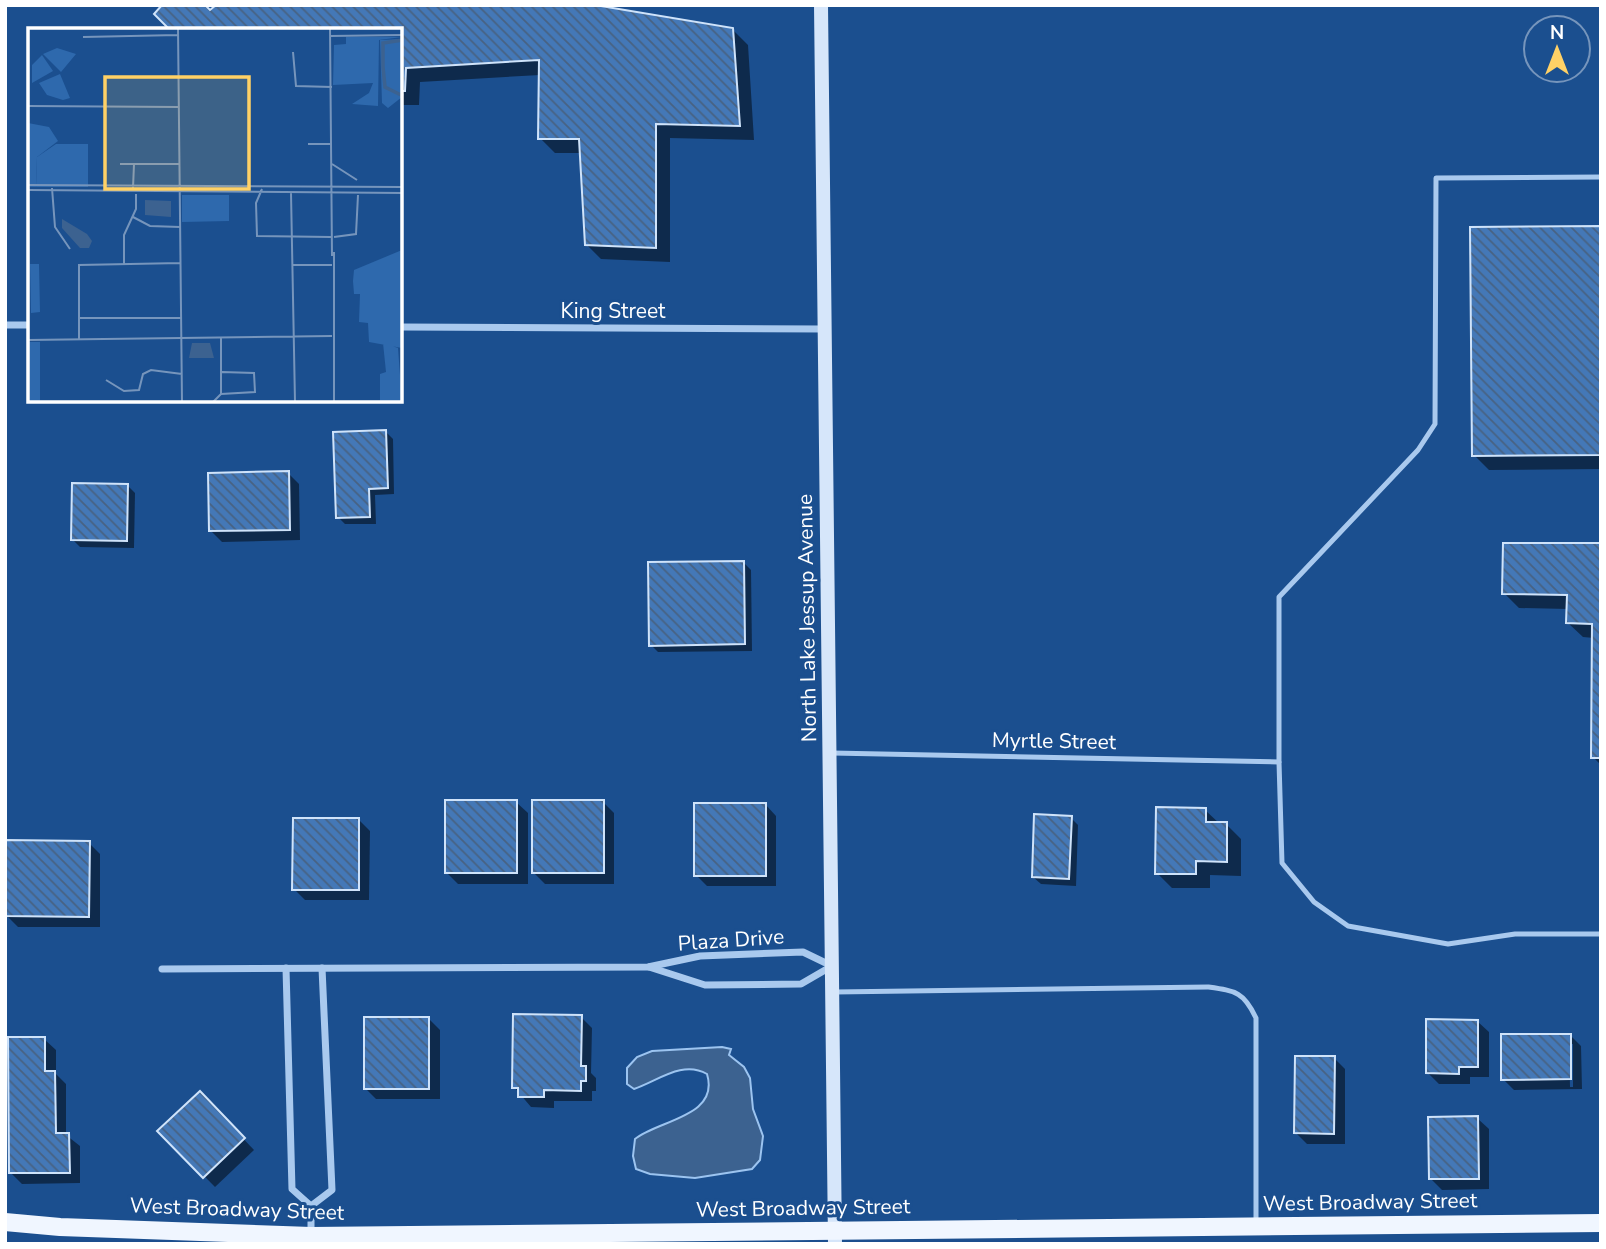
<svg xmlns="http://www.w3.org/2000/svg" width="1606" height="1249" font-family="'Nunito Sans',sans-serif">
<defs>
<pattern id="building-back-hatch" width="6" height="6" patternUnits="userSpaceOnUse" patternTransform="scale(1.75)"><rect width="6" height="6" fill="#4478b7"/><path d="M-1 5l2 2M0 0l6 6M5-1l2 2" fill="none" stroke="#486282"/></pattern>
</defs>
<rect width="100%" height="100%" fill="#1b4f8f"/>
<path fill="#3c6290" stroke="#9cc4f0" stroke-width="2" d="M722 1047 731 1049 729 1055 744 1067 750 1078 753 1109 763 1136 760 1160 752 1169 695 1178 650 1174 636 1169 633 1156 635 1139C658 1120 720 1117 707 1074 682 1060 658 1081 634 1089L627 1084V1068L637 1057 652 1051Z"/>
<g fill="#0007" fill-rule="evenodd">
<path d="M210 12 733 30 748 45 754 140 670 138V262L601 259 586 244 582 153H555L540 138V75L420 82 419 105H401V30Z"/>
<path d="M1601 228V469L1489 470 1474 455Z"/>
<path d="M385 431 393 439 394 494 375 495 376 524H345L338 517Z"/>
<path d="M288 473 299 484 300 540 222 542 211 531Z"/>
<path d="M128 486 135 493 134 548 80 547 73 540Z"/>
<path d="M1601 545V765L1593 757 1594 638 1583 637 1568 623V609L1519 608 1504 593Z"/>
<path d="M743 562 751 570 752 651 658 652 651 645Z"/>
<path d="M516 802 528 813V884H458L447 873Z"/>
<path d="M603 802 614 813V884H545L534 873Z"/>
<path d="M765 804 776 816V886H707L696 875Z"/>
<path d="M1205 810 1220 824H1226L1241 839V876L1210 875V888H1172L1157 873Z"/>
<path d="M1071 818 1078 825 1076 886 1041 884 1033 877Z"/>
<path d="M359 820 370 831 369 900H305L294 889Z"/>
<path d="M89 843 100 854V927H18L7 916Z"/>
<path d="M581 1017 592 1028 591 1073 596 1078V1091H592V1101H554V1108L531 1107 514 1087Z"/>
<path d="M429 1019 440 1030V1099H376L365 1088Z"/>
<path d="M1477 1021 1489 1032V1077H1470V1084H1439L1428 1073Z"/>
<path d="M1570 1035 1581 1046 1582 1089 1514 1090 1503 1079ZM1569 1044H1573V1087H1570Z"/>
<path d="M44 1039 56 1050V1074L66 1084V1135L80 1146V1183L22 1184 11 1173Z"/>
<path d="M1334 1058 1345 1069V1144H1307L1296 1133Z"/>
<path d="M200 1093 254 1150 215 1187 160 1131Z"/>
<path d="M1477 1118 1489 1129V1189L1442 1190 1431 1179Z"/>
</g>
<g fill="url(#building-back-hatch)" stroke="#cfe3fa" stroke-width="2">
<path d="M162 5H205L210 10 216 5H595L733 28 740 126 656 124V248L585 245 579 139H538L539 60 406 68 405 91H401V30H170L154 14Z"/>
<path d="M1601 226V455L1472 456 1470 227Z"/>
<path d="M386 430 388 488 369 489 370 517 336 518 333 432Z"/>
<path d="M289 471 290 530 209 531 208 473Z"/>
<path d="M72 483 128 484 127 541 71 540Z"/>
<path d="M1503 543H1601V758H1591L1592 624 1566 623 1567 595 1502 594Z"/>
<path d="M744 561 745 644 649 646 648 562Z"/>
<rect x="445" y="800" width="72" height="73"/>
<rect x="532" y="800" width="72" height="73"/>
<rect x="694" y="803" width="72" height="73"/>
<path d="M1156 807 1206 808V822H1227V862L1196 861V874H1155Z"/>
<path d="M1034 814 1072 816 1069 879 1032 877Z"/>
<path d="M293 818H359V890H292Z"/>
<path d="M5 840 90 841 89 917 5 916Z"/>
<path d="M513 1014 582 1015 581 1066H586V1081H581V1091L544 1090V1097H518V1088H512Z"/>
<rect x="364" y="1017" width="65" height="72"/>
<path d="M1426 1019 1478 1020V1067H1459V1074L1426 1073Z"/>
<path d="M1501 1034H1571V1079L1501 1080Z"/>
<path d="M8 1037H45V1071H55L56 1133H69L70 1173H9Z"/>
<path d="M1295 1056H1335L1334 1134 1294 1133Z"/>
<path d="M200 1091 245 1138 203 1178 157 1131Z"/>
<path d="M1478 1116 1479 1179H1429L1428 1117Z"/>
</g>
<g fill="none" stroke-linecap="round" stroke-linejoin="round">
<g stroke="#a9c9ee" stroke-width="5">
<path d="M1601 177 1436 178 1435 424 1418 450 1279 597V762L1282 863 1314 902 1348 926 1448 944 1515 934H1601"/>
<path d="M832 753 1279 762"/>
<path d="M835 992 1208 987C1236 991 1244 992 1256 1018V1224"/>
</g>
<g stroke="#a9c9ee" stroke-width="7">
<path d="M5 325H30"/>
<path d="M401 327 824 329"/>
<path d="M649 967 705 985 801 984 832 966"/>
<path d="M286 968 292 1189 311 1206"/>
<path d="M162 969 648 967 700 956 803 952 832 966"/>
<path d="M311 1234V1206L332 1190 322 968"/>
</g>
<path stroke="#d6e6fa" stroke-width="14" d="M821 5 835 1244"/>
<path stroke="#f0f6ff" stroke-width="18" d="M5 1222 60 1227 311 1236 1601 1223"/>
</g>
<g text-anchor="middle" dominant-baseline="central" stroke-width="6" stroke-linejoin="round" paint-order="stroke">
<g font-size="21" fill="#fff" stroke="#1b4f8f">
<text x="613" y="311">King Street</text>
<text transform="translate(807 618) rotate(-91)">North Lake Jessup Avenue</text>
<text transform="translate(1054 741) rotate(1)">Myrtle Street</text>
<text transform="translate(731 940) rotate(-4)">Plaza Drive</text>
<text transform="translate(1370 1202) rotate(-1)">West Broadway Street</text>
<text transform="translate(803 1208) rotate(-1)">West Broadway Street</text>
<text transform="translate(237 1209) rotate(2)">West Broadway Street</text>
</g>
</g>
<g transform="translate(28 28)">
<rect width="374" height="374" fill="#1b4f8f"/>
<path d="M28 116H60V159H8L9 129ZM374 222V320L341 314 340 295 331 294 332 266H326L325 253 326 242ZM355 315 370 320 374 374H352V346L358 344Z" fill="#2e69ad"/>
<path d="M318 9H374L351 12 350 78 324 76 341 65 345 55 305 57 306 17 318 16ZM0 95 21 99 30 113 9 129 8 159H2ZM2 236H11L12 284 3 285ZM1 314H12V374H2Z" fill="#2e69ad"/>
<path d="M374 11V69L360 80 354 75 352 12ZM154 167H201V193L154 194Z" fill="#2e69ad"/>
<path d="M29 20 48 26 33 44 15 26ZM14 27 25 43 4 55V37ZM32 46 42 70 35 72 19 67 11 55Z" fill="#2e69ad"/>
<path d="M117 172 143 173V189L117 187ZM34 191 59 206 64 213 61 220H52L34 200ZM164 315H182L186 330H161Z" fill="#3c6290"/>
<path fill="none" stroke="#3c6290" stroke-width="3.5" d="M375 12 355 15V39L357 59 375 68"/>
<path fill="none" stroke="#7695bc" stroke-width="2" d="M150 1 154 374M302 1 304 228M302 8 375 7M55 9 150 7M265 24 268 58 304 59M0 78 151 79M280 116H304M92 136H152M304 136 329 152M0 157 375 159M24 160 27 199 42 221M105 160 106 136M234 161 228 175 229 208 303 209M0 162 375 165M263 165 267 374M105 189 122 198 152 199M306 209 328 206 330 167M96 236V207L108 181V166M264 237H304M51 290H153M0 312 304 308M51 312V237L153 235M78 352 96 363 111 362 115 346 123 342 154 346M193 366 227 364 226 345 194 344M185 374 193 366V309M306 374V224"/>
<path fill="#ffd166" fill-opacity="0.15" stroke="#ffd166" stroke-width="3.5" d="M77 49H221V161H77Z"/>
<rect width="374" height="374" fill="none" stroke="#fff" stroke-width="3.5"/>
</g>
<rect width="1606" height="1249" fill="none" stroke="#ffffff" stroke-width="14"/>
<g transform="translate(1557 49)"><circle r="33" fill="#1b4f8f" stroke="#7695bc" stroke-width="2"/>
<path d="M0-5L12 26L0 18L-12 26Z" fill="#ffd166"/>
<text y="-10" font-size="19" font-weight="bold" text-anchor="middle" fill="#ffffff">N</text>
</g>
</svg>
